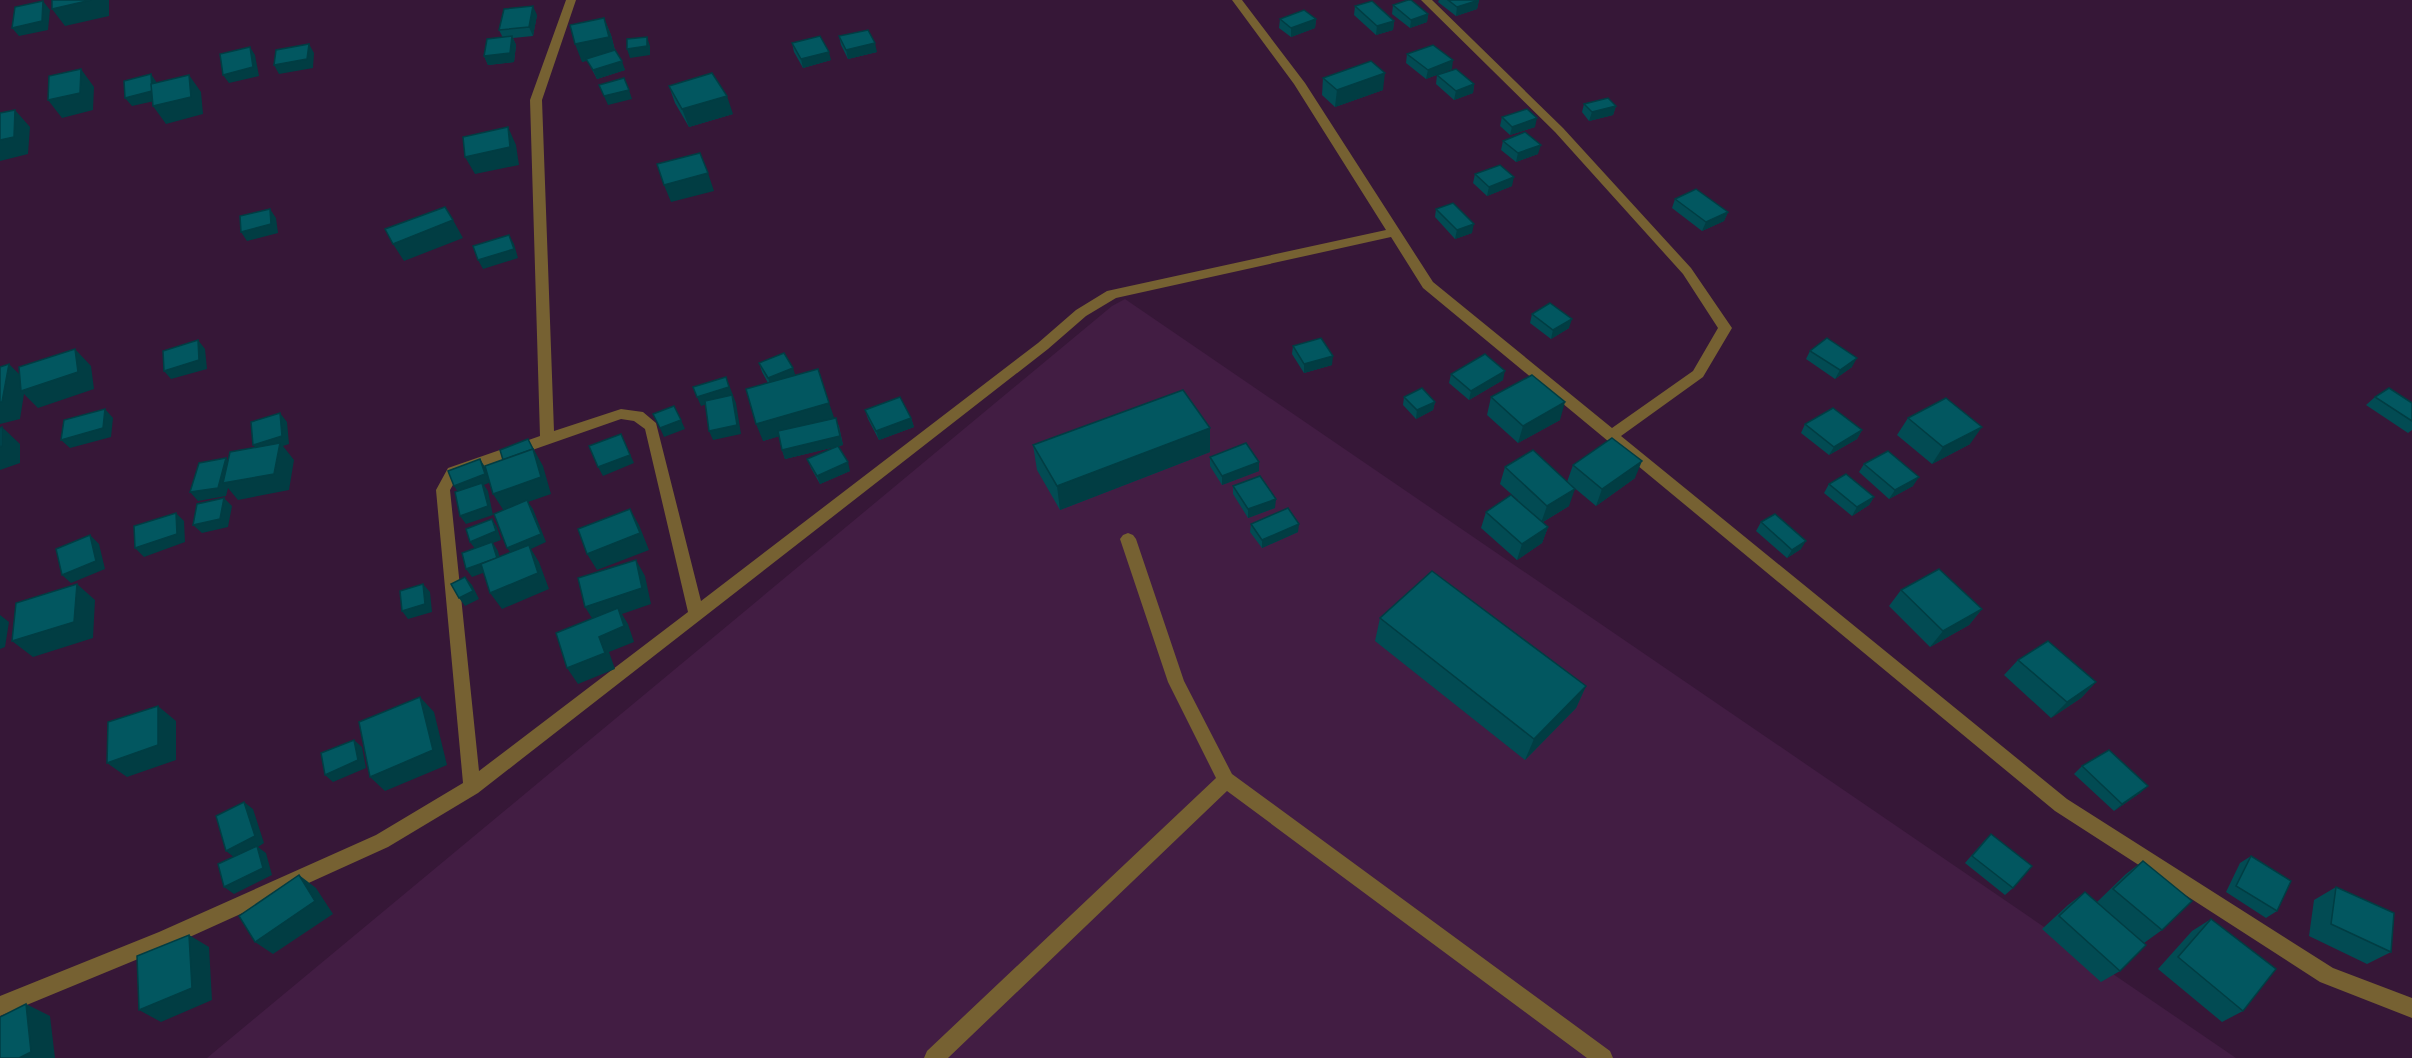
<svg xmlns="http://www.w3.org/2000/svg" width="2412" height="1058" font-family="Signika,sans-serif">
<rect width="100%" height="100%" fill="#361737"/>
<path fill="#421d43" d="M1125 299 2236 1058H207L1112 306Z"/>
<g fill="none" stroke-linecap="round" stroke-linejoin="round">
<g fill="#766132" fill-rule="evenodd">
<path d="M566 0H576L542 100 554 431 621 409 643 412 656 423 701 601 1038 343 1076 310 1107 291 1386 230 1294 84 1232 0H1242L1305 83 1433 282 1612 428 1693 371 1718 328 1683 274 1555 132 1421 0H1432L1563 128 1691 268 1732 328 1703 377 1621 436 2067 799 2333 968 2412 998V1018L2320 982 2055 811 1423 288 1391 237 1116 298 1086 316 1048 349 478 793 388 847 172 945 0 1016V996L159 932 376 835 463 783 436 490 448 468 540 436 530 100ZM621 419 634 421 645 429 688 612 479 771 450 490 458 476Z"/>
<path d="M1128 533 1133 535 1136 539 1184 681 1232 774 1610 1051 1613 1058H1587L1227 791 948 1058H924L927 1051 1216 778 1168 682 1120 539 1123 535Z"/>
</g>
</g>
<g fill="#024b53">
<path d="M1439 0H1479L1477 9 1456 16 1438 2Z"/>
<path d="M1393 5 1428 14 1427 22 1410 28 1392 14Z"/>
<path d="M1355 6 1394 21 1393 30 1376 35 1354 15Z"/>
<path d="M537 15 533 36 513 38 516 45 514 62 488 65 484 56 503 38 499 30Z"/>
<path d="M604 18 611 35 615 50 625 70 597 79 587 60 582 62Z"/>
<path d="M1280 19H1316L1315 28 1291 37 1279 28Z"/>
<path d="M839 36 877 52 848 59 841 45Z"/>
<path d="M792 43 831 60 803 68 794 52Z"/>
<path d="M1407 54 1452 69 1426 79 1406 63Z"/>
<path d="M1437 75 1474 84 1473 93 1454 100 1436 84Z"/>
<path d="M1323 78 1383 90 1335 107 1322 95Z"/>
<path d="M669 86 733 114 689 127 675 103Z"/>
<path d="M1584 104 1616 106 1613 115 1589 121 1582 112Z"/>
<path d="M1502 117 1535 127 1510 135 1500 126Z"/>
<path d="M1503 141 1538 154 1516 162 1501 150Z"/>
<path d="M1475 174 1512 186 1487 196 1473 183Z"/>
<path d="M1675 199 1728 212 1724 221 1702 231 1672 208Z"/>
<path d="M1436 209 1472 233 1455 239 1435 217Z"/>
<path d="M1532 314 1569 328 1551 339 1530 323Z"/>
<path d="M1293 346 1332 365 1304 373 1292 354Z"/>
<path d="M1810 351 1852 367 1835 379 1806 359Z"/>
<path d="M759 363 796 375 834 418 839 426 843 445 785 459 782 450 779 436 763 441 768 383 762 372Z"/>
<path d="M1451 374 1503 380 1469 400 1449 383Z"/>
<path d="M1404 397 1435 402 1433 410 1416 419 1403 405Z"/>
<path d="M1491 397 1560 420 1518 443 1487 415Z"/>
<path d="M2375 397 2412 403V430L2408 433 2366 405Z"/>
<path d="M865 410 911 418 914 427 879 440 868 419Z"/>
<path d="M1908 418 1970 444 1932 464 1897 435Z"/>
<path d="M1805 424 1862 430 1857 439 1829 455 1801 433Z"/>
<path d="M1033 445 1210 452 1060 510 1037 470Z"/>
<path d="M1210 457 1259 471 1222 485 1210 466Z"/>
<path d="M807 459 850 471 820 484 811 468Z"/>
<path d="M1864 464 1913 486 1889 499 1859 472Z"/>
<path d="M1573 465 1635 478 1596 506 1571 485 1569 506 1543 522 1548 527 1542 543 1517 560 1481 528 1486 512 1518 500 1500 484 1505 467 1567 482Z"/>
<path d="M1829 484 1874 497 1869 505 1852 516 1824 493Z"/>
<path d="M1233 486 1275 508 1248 518 1233 494Z"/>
<path d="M1761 522 1801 549 1787 558 1756 531Z"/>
<path d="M1251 524 1298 532 1262 548 1250 532Z"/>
<path d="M1901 590 1982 609 1969 625 1930 647 1889 606Z"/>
<path d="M1380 618 1586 686 1576 708 1525 760 1375 641Z"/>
<path d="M2018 660 2096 682 2081 698 2051 718 2004 675Z"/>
<path d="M2082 766 2148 786 2140 793 2114 811 2074 774Z"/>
<path d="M1991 834 2013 888 2005 895 1965 863 1984 841Z"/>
<path d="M2251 856 2277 911 2266 918 2226 892 2240 863Z"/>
<path d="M2143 861 2162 930 2144 943 2120 971 2101 982 2042 929 2068 905 2085 892 2097 902 2126 874Z"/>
<path d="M2336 887 2391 952 2367 964 2309 936 2314 900Z"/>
<path d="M2211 919 2243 1011 2222 1022 2158 969 2192 931Z"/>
</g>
<g fill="#013d43">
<path d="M91 0H109V16L65 26 52 9Z"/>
<path d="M1479 0 1477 9 1456 16 1457 7Z"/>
<path d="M43 1 50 10 48 30 19 36 12 28Z"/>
<path d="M533 6 537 15 533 36 529 27Z"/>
<path d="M1428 14 1427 22 1410 28 1411 20Z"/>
<path d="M604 18 611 35 616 55 582 62 575 44Z"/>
<path d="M1316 19 1315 28 1291 37V28Z"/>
<path d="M1394 21 1393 30 1376 35 1377 26Z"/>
<path d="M512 36 516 45 514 62 488 65 484 56Z"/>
<path d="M647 37 650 46V55L630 58 627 49Z"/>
<path d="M875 43 877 52 848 59 846 50Z"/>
<path d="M309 44 314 53 313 68 279 74 274 65Z"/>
<path d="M250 47 255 55 259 76 229 83 223 75Z"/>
<path d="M829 52 831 60 803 68 801 59Z"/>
<path d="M1453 60 1452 69 1426 79 1428 70Z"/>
<path d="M622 61 625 70 597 79 593 70Z"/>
<path d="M81 69 94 87 93 110 62 118 48 100Z"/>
<path d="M1385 73 1383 90 1335 107 1337 90Z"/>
<path d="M151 74 157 83 159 100 132 106 125 98Z"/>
<path d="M189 75 201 92 203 114 166 124 153 106Z"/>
<path d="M1474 84 1473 93 1454 100 1456 91Z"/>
<path d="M629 90 632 99 608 105 604 96Z"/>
<path d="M727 96 733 114 689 127 682 109Z"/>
<path d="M1616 106 1613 115 1589 121 1592 112Z"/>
<path d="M15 110 30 127 28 154 0 161V140Z"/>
<path d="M1537 118 1535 127 1510 135 1512 127Z"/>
<path d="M508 127 516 145 519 165 475 174 465 157Z"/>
<path d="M1541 145 1538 154 1516 162 1518 153Z"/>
<path d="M708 173 714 191 671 202 664 185Z"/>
<path d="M1514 177 1512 186 1487 196 1489 187Z"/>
<path d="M270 209 276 218 278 233 247 241 241 232Z"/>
<path d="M1728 212 1724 221 1702 231 1706 222Z"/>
<path d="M453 220 463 238 404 261 393 244Z"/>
<path d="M1474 224 1472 233 1455 239 1457 230Z"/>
<path d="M509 235 514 244 518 258 483 269 478 260Z"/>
<path d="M1572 319 1569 328 1551 339 1553 330Z"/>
<path d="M198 340 205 349 207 369 171 379 164 371Z"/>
<path d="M75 349 91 366 94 389 38 408 24 394 20 419 0 424V402L9 364 27 382Z"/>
<path d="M1333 356 1332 365 1304 373V364Z"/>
<path d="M1857 358 1852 367 1835 379 1840 370Z"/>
<path d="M793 368 796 377 771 387 768 378Z"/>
<path d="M1505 371 1503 380 1469 400 1471 391Z"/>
<path d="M726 377 736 403 741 434 713 440 709 431 732 396 701 406 697 397Z"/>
<path d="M1435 402 1433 410 1416 419 1417 410Z"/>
<path d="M1565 402 1560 420 1518 443 1523 426Z"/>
<path d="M829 403 835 420 763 441 756 424Z"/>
<path d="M105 409 113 418 111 437 70 448 61 440Z"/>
<path d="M280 413 287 422 289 444 283 446 294 460 289 490 238 500 228 488 226 496 198 501 190 492 226 458 234 467 260 453 253 445Z"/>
<path d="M836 418 843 445 785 459 782 450Z"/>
<path d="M911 418 914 427 879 440 876 431Z"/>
<path d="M681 420 685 429 664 437 660 428Z"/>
<path d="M2 427 20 444V463L0 470V447Z"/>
<path d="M1982 427 1970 444 1932 464 1943 447Z"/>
<path d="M1210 428V452L1060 510 1057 486Z"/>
<path d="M1862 430 1857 439 1829 455 1834 447Z"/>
<path d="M621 434 634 463 603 476 598 467Z"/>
<path d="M528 439 543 466 551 494 528 502 533 509 546 542 531 549 539 562 549 589 502 609 490 593 513 556 507 548 504 511 493 494Z"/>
<path d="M480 459 485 467 491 482 484 485 488 491 493 515 466 524 460 516V495L454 486Z"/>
<path d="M1642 461 1635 478 1596 506 1602 489Z"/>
<path d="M848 462 850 471 820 484 817 476Z"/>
<path d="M1259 462V471L1222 485V476Z"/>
<path d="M1919 477 1913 486 1889 499 1895 490Z"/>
<path d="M1575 489 1569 506 1541 523 1547 506Z"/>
<path d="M1874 497 1869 505 1852 516 1857 507Z"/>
<path d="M224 498 232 506 228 527 202 533 193 525Z"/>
<path d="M1276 499 1275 508 1248 518V509Z"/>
<path d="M630 509 639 525 649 550 597 570 587 554Z"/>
<path d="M176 513 184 521 185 542 144 557 135 548Z"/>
<path d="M492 519 497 527 501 540 493 543 498 551 502 566 472 577 466 569 476 550 470 542Z"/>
<path d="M1299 524 1298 532 1262 548V540Z"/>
<path d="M1548 527 1542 543 1517 560 1522 544Z"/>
<path d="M90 535 99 544 105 569 71 583 62 575Z"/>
<path d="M1806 541 1801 549 1787 558 1792 550Z"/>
<path d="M636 560 645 576 651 604 622 614 628 624 634 642 609 652 615 669 578 684 567 668 599 637 595 623 585 607Z"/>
<path d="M465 577 472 585 479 599 465 606 459 598Z"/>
<path d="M77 584 95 600 93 638 33 657 12 641Z"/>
<path d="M423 584 430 592 432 612 408 619 402 611Z"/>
<path d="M1982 609 1969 625 1930 647 1943 631Z"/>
<path d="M0 615 9 622 5 647 0 649Z"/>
<path d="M2096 682 2081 698 2051 718 2067 702Z"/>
<path d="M1586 686 1576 708 1525 760 1534 739Z"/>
<path d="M420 697 434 712 447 765 385 791 370 777Z"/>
<path d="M158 706 176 721V760L127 777 107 763Z"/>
<path d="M354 740 362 747 366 768 333 782 325 775Z"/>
<path d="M2148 786 2140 793 2114 811 2122 804Z"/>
<path d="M244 802 253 809 264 843 258 847 266 853 272 875 234 894 224 887 235 858 226 851Z"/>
<path d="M299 875 316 888 333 914 273 954 255 942Z"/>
<path d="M189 935 209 947 212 1000 161 1022 139 1010Z"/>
<path d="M26 1004 50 1016 55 1058H19Z"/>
</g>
<g fill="#025760" stroke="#013d43" stroke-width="1.5">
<path d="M52 0H91L52 9Z"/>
<path d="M1408 0H1411L1428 14 1411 20 1393 5Z"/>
<path d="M1448 0H1479L1457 7Z"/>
<path d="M43 1 42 21 12 28 15 7Z"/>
<path d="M1372 1 1394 21 1377 26 1355 6Z"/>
<path d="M533 6 529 27 499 30 504 9Z"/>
<path d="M1304 10 1316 19 1291 28 1280 19Z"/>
<path d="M604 18 609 37 575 44 570 25Z"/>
<path d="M868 30 875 43 846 50 839 36Z"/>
<path d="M512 36 510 53 484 56 487 39Z"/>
<path d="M820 36 829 52 801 59 792 43Z"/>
<path d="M647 37V46L627 49V39Z"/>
<path d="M309 44 307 59 274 65 276 50Z"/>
<path d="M1433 45 1453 60 1428 70 1407 54Z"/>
<path d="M250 47 253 67 223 75 220 54Z"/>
<path d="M615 50 622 61 593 70 586 59Z"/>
<path d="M1371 61 1385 73 1337 90 1323 78Z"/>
<path d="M81 69 80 93 48 100 49 76Z"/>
<path d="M1456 69 1474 84 1456 91 1437 75Z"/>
<path d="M712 73 727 96 682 109 669 86Z"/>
<path d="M151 74 152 91 125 98 124 81Z"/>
<path d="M189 75 191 97 153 106 151 84Z"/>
<path d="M624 78 629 90 604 96 599 85Z"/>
<path d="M1608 98 1616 106 1592 112 1584 104Z"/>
<path d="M1527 109 1537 118 1512 127 1502 117Z"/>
<path d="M15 110 14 137 0 140V113Z"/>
<path d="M508 127 510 147 465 157 463 137Z"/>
<path d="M1525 132 1541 145 1518 153 1503 141Z"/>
<path d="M700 153 708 173 664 185 657 164Z"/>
<path d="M1500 165 1514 177 1489 187 1475 174Z"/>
<path d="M1696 189 1728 212 1706 222 1675 199Z"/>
<path d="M1453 203 1474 224 1457 230 1436 209Z"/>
<path d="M445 207 453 220 393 244 385 229Z"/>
<path d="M270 209 271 224 241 232 240 216Z"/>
<path d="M509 235 514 249 478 260 473 246Z"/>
<path d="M1550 303 1572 319 1553 330 1532 314Z"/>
<path d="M1321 338 1333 356 1304 364 1293 346Z"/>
<path d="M1827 338 1857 358 1840 370 1810 351Z"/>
<path d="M198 340 199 360 164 371 163 351Z"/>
<path d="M75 349 78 372 21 391 19 367Z"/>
<path d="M784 353 793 368 768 378 759 363Z"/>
<path d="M1485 354 1505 371 1471 391 1451 374Z"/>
<path d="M9 364 2 402H0V367Z"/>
<path d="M818 369 829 403 756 424 746 389Z"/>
<path d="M1532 375 1565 402 1523 426 1491 397Z"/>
<path d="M726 377 729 387 697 397 693 387Z"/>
<path d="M1422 388 1435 402 1417 410 1404 397Z"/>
<path d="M2389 388 2412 403V421L2375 397Z"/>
<path d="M1183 390 1210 428 1057 486 1033 445Z"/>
<path d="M732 395 737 425 709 431 705 401Z"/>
<path d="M900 397 911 418 876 431 865 410Z"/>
<path d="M1946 398 1982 427 1943 447 1908 418Z"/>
<path d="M674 406 681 420 660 428 653 414Z"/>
<path d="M1833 408 1862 430 1834 447 1805 424Z"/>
<path d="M105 409 103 428 61 440 64 420Z"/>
<path d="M280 413 282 436 253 445 251 422Z"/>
<path d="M836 418 840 436 782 450 778 431Z"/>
<path d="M2 427V446L0 447V428Z"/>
<path d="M621 434 630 455 598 467 589 446Z"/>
<path d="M1612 438 1642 461 1602 489 1573 465Z"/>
<path d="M528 439 533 449 503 460 500 450Z"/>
<path d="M280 443 274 474 223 483 230 452Z"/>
<path d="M1246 443 1259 462 1222 476 1210 457Z"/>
<path d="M838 446 848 462 817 476 807 459Z"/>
<path d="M533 449 541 477 493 494 485 466Z"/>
<path d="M1533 450 1575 489 1547 506 1505 467Z"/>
<path d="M1888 451 1919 477 1895 490 1864 464Z"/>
<path d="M226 458 218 488 190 492 199 463Z"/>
<path d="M480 459 485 474 454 486 448 471Z"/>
<path d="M1846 474 1874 497 1857 507 1829 484Z"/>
<path d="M1260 476 1276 499 1248 509 1233 486Z"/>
<path d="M482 483 488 506 460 516 455 492Z"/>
<path d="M1511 495 1548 527 1522 544 1486 512Z"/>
<path d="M224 498 220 519 193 525 197 504Z"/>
<path d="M527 500 541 534 507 548 494 514Z"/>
<path d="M1288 508 1299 524 1262 540 1251 524Z"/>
<path d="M630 509 640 533 587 554 578 529Z"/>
<path d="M176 513 177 534 135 548 134 526Z"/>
<path d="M1775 514 1806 541 1792 550 1761 522Z"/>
<path d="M492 519 496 531 470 542 466 529Z"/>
<path d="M90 535 96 561 62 575 56 549Z"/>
<path d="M492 542 497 558 466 569 462 553Z"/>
<path d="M529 545 538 573 490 593 481 564Z"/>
<path d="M636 560 642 588 585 607 578 578Z"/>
<path d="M1939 569 1982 609 1943 631 1901 590Z"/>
<path d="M1432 571 1586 686 1534 739 1380 618Z"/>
<path d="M465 577 473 591 459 598 451 584Z"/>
<path d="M77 584 74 622 12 641 16 603Z"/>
<path d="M423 584 425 604 402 611 400 591Z"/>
<path d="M618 608 624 626 599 637 605 653 567 668 556 633Z"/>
<path d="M2048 641 2096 682 2067 702 2018 660Z"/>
<path d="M420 697 433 750 370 777 359 722Z"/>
<path d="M158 706V745L107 763 108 722Z"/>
<path d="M354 740 358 760 325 775 321 753Z"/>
<path d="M2109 750 2148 786 2122 804 2082 766Z"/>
<path d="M244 802 255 836 226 851 216 816Z"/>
<path d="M1991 834 2032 866 2013 888 1972 856Z"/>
<path d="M257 846 263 868 224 887 218 864Z"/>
<path d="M2251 856 2291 881 2277 911 2236 886Z"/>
<path d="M2143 861 2192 901 2162 930 2113 889Z"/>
<path d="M299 875 315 901 255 942 239 916Z"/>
<path d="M2336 887 2394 913 2391 952 2331 924Z"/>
<path d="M2085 892 2146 945 2120 971 2059 916Z"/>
<path d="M2211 919 2276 969 2243 1011 2178 957Z"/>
<path d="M189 935 192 988 139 1010 137 956Z"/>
<path d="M26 1004 31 1052 19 1058H0V1017Z"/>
</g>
</svg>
